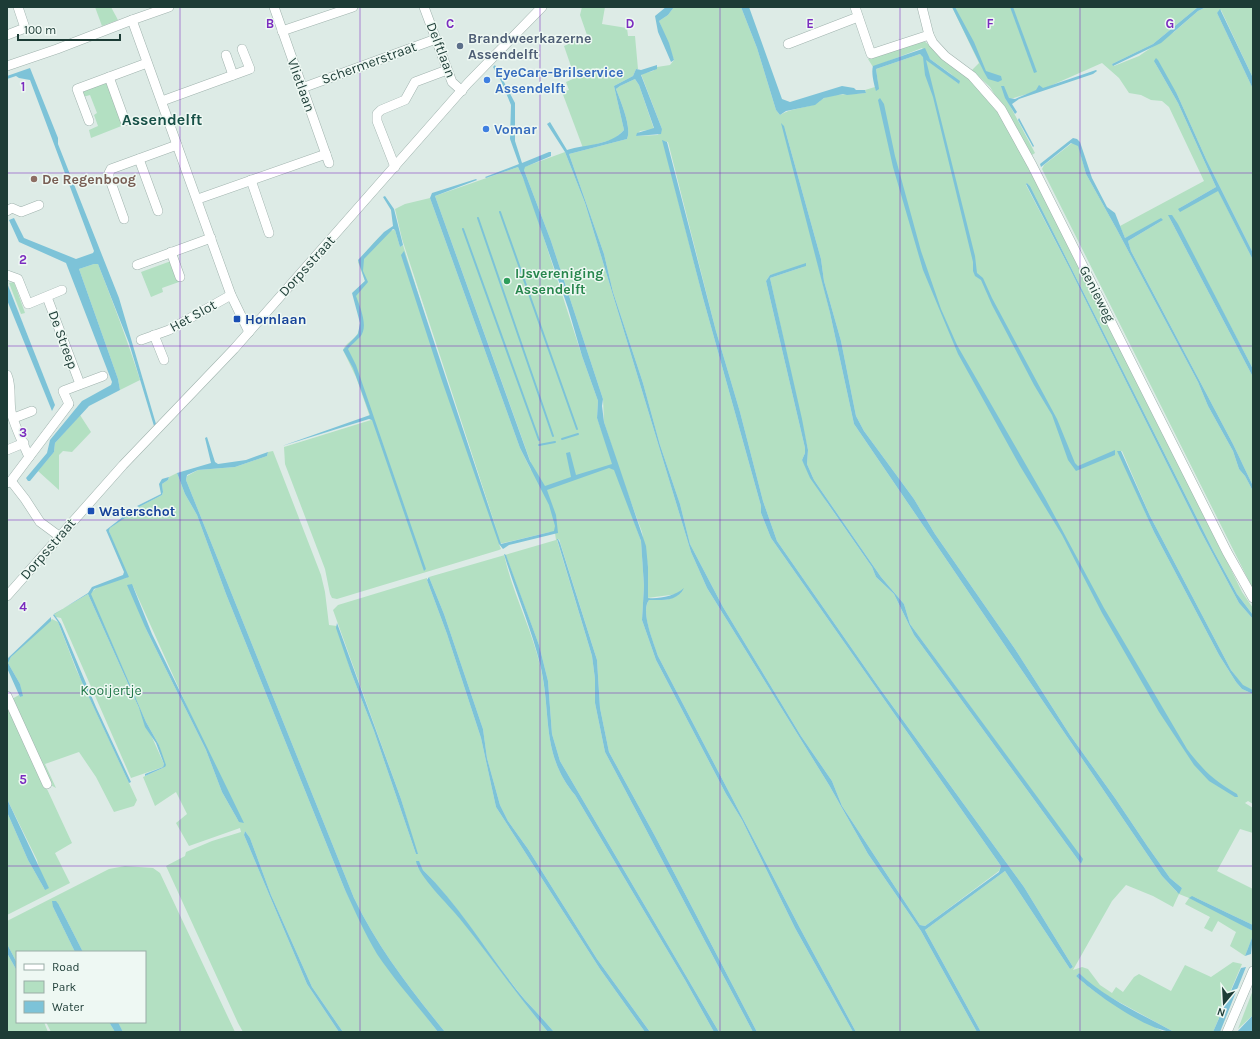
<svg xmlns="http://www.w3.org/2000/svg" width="1260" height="1039" font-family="Karla,sans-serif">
<rect width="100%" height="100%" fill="#ddebe6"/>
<g fill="#b3e0c2" fill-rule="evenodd">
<path d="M95 7H111L118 20 102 26Z"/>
<path d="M582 7H605L602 24 627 28 628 36H635L638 69H636L633 76 614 86 624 130 614 139 583 148 562 92 569 90 566 82 575 78 564 46 587 35 580 15Z"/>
<path d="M674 7H741L757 48 776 110 780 115C790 109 802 108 813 105 818 104 821 99 826 97 839 93 852 95 866 93L865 90 875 87 876 90 878 83 876 69 920 54 959 84 951 74 930 59 922 48 873 67 868 59 924 41 964 72 997 109 1016 142 1165 434 1242 592 1253 608V615L1237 594 1213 550 1030 186 1027 183 1026 185 1070 269 1200 530 1239 603 1253 619V690L1243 686 1231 670 1150 516 1122 451H1118L1154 532 1219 655 1236 682 1242 689 1253 694V804L1248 801 1245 803 1253 808V833L1240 829 1217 871 1253 889V925L1192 896 1253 931V935L1245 956 1230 946 1236 932 1218 921 1212 932 1204 928 1210 917 1185 904 1189 898 1179 894 1173 907 1153 896 1126 885 1112 901 1073 970 1082 967 1088 969 1100 985 1112 993 1116 987 1123 992 1134 977 1139 974 1171 991 1185 965 1211 977 1233 962 1242 964 1213 1032H1174L1108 996 1091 985 1079 973 1076 976C1102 1000 1133 1015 1164 1032H981L925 930 1005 871 1070 969 1073 967 1024 887 878 686 777 541 763 501 740 412 716 331 668 142 663 141 703 298 761 506V513L771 538 1001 866 999 871 925 926 920 925 842 806 832 781 801 736 723 607 690 544 680 504 660 445 643 383 613 292 604 254 569 154 627 139C632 128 621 102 616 89L620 86 635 79 639 85 654 129 640 131 636 136 658 135 662 129 641 74 653 71 657 67 670 65 674 60 659 21 668 15ZM784 126 821 259 824 281 841 341 856 416 864 431 914 499 935 534 1015 649 1070 735 1115 798 1148 847 1170 878 1182 888 1177 892 1162 876 854 424 830 313ZM806 266 770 278 808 450 807 464 814 480 881 577 904 604 910 624 1082 859 1081 864 914 635 894 594 876 577 872 567 828 504 802 460 805 453V448L766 281 770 275Z"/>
<path d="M952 7H1198L1153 44 1112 64 1114 66 1139 56 1174 32 1198 11 1206 7H1253V78L1221 10 1217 13 1253 89V253L1206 159 1177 94 1154 61 1178 103 1216 187 1178 209 1218 190 1253 260V369L1198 264 1168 215 1253 377V486L1233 444 1131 251 1128 241 1163 220 1125 238 1120 226 1204 181 1169 107 1162 101 1151 100 1141 95 1129 93 1119 78 1102 63 1041 90 1007 100 1035 153 1032 155 990 87 972 70 979 63Z"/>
<path d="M107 81 124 125 91 138 89 130 98 126 94 115 97 113 90 95 83 97 81 90Z"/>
<path d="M1072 143 1078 145 1086 174 1116 228 1198 382 1208 406 1233 451 1239 469 1245 476 1253 491V589L1042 169 1044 165Z"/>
<path d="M565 152 585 203 691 552 707 588 829 785 868 854 921 931 977 1032H856L801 930 658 656C654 643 640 612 649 600 665 600 671 602 683 589L678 594 647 598 648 567 642 532 620 472 604 422 603 399 551 241 524 170V167Z"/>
<path d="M518 167 528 189 582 356 598 401 597 418 641 541 644 586 642 620 656 660 726 794 742 820 795 928 853 1032H757L655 836 609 752 600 708 597 660 559 539 557 540 592 656 595 679V703L605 752 753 1032H719L560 761 552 734 548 681 539 645 506 556 504 554C512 592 531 627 540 665 552 711 540 754 575 795L685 980 714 1032H650L597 959 528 849 508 821 500 805 487 758 483 729 444 614 429 577 556 540 555 533H557L550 532 499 544 501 549 499 550 337 599 332 598 330 594 325 569 285 464 284 447 371 420 356 377 343 350C346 343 352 341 356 336 365 325 356 306 353 293L365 281 358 262C367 252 381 229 395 230L400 247 403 245 435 348 499 537 402 239 395 209 405 204 430 198 520 448 531 470 532 466 435 196Z"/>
<path d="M171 261 179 282 162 288 163 292 151 297 141 272Z"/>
<path d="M94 264H98C113 303 128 341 140 380L120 390 118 379 79 269Z"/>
<path d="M14 282 25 313 21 314 9 283Z"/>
<path d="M80 415 91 432 72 452 63 451 59 455V490L38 471 54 452 55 443Z"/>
<path d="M273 451 321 575 325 592 329 625 337 626 351 672 374 731 416 854H417L401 799 333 610 338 605 427 578V580L447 634 481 738 496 807 600 969 645 1032H554C545 1021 535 1011 525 1000 490 958 462 909 423 870L419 862 417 861V866C430 884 445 900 460 918 490 955 517 995 548 1032H445C411 990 378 948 354 898L186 480 187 476 198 470 235 467 267 456 268 452Z"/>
<path d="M177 473 185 494 197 515 226 594 345 890 378 954 438 1032H343L312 987 271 895 250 838 245 831 244 835 307 984 339 1032H243L238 1023 166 866 185 856 186 852 212 841 241 832 240 828 189 846 176 823 187 814 176 792 155 806 143 777 165 767 159 745 146 722 90 594C97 585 116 579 127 578L109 531 110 528 139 507 162 495 163 492 162 484 168 480 169 477ZM132 584 239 822 222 792 206 750 146 629Z"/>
<path d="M88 594 164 764 163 767 131 778 61 618 56 617 54 614Z"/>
<path d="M52 619 58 622 76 669 137 800 134 806 114 812 96 777 79 752 45 764 56 788 49 784 10 700 19 695 20 697 22 696 20 684 8 663 11 657Z"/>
<path d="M9 707 72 843 55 853 70 883 7 915V812L28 860 45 890 37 860 7 799V709Z"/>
<path d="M125 866 153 868 160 873 235 1032H123L118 1022H145V952H83L59 905 53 907 75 952H17V963L7 944V921L109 869Z"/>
<path d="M7 953 17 971V1022H44L48 1032H7Z"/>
<path d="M1253 990V1015L1238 1029Z"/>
<path d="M46 1022H109L115 1032H51Z"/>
</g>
<g fill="#7dc3d8">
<path d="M666 7H674L668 15 659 21 669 43 674 60 671 62 658 32 655 16Z"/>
<path d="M741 7H749L782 99 790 102 842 86 854 88 856 90H865L866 93 847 95 843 94 824 98 815 105 786 111 780 115 776 110 757 48Z"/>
<path d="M952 7H955L974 42 986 71 1001 76 1002 80 998 82 988 79 984 72Z"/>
<path d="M1010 7H1013L1037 72 1034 73Z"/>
<path d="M1198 7H1206L1198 11 1161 43 1113 66 1112 64 1153 44Z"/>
<path d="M1220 9 1253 78V89L1217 13Z"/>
<path d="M925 48 930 59 960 81 959 84 926 60 975 256 977 273 983 278 992 298 1057 419 1075 463 1078 466 1115 450V455L1076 471 1068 460 1052 415 1034 385 992 305 981 280 975 276 973 271V262L933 97 925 75 923 57 920 54 876 69 879 89 876 91C874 84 871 73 873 66Z"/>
<path d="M1156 58 1158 60 1177 94 1206 159 1253 253V260L1218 191 1180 212 1178 209 1216 187 1178 103 1154 61Z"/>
<path d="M495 65 515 103V141L522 163 549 152H551V156L525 167 524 170 551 241 603 399 602 406 604 422 646 546 648 567V598C660 599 675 596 684 588 677 602 662 600 649 600 640 611 654 643 658 656L801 930 856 1032H853L795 928 742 820 726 794 656 660 642 620 644 586 641 541 614 470 609 468 547 490 556 515 558 533 509 545 503 549 499 544 441 378 401 255 404 251 501 544 554 531 555 526 549 505 520 448 430 198 432 193 476 179 477 180 435 196 530 461 545 486 571 477 566 453 570 452 576 475 612 464 597 418 598 401 582 356 568 308 523 178 518 167 486 178 485 177 519 164 510 139 511 105 501 81 493 67Z"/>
<path d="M657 65V69L641 75 662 129 661 134 636 136 637 133 654 128 639 85 635 79 620 86 616 89C621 102 632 128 627 139L569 154 604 254 613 292 643 383 660 445 680 504 690 544 723 607 801 736 832 781 842 806 920 925 925 926 999 872 1001 866 771 538 761 513V506L703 298 662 140 667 142 716 331 740 412 763 501 777 541 878 686 1024 887 1073 967 1070 969 1005 871 925 930 981 1032H977L921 931 868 854 829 785 707 588 691 552 585 203 565 152 547 124 550 122 567 150C586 144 610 146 624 130L614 86 633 76 636 69 641 70Z"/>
<path d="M30 68 58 138V144L119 298 156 424 154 426 129 343 98 264H94L79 269 118 379 120 390 89 406 55 443 54 452 30 481H28L26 478 47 453 50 440 82 401 111 385 112 382 66 263 19 242 9 220 14 218 24 238 76 259 93 253 94 251 30 80 19 78 16 76 7 79V76Z"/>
<path d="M1096 70 1097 71 1093 74 1019 99 1012 104 1017 112 1015 114 1005 98 1001 86H1004L1009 98 1015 99 1036 90 1039 85 1043 88Z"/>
<path d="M880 98 884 104 895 156 921 251 941 309 957 345 1045 498 1104 608 1187 749C1203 770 1213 780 1237 794L1238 797H1235L1209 781 1194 765 1159 712 1102 613 1062 535 1020 466 958 354 923 270 893 167 878 100Z"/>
<path d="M1019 118 1034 146 1033 147 1018 120Z"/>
<path d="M781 123 784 126 821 259 824 281 841 341 856 416 864 431 914 499 935 534 1015 649 1070 735 1115 798 1148 847 1170 878 1182 888 1179 894 1162 876 854 424 830 313Z"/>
<path d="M1073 138 1077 139 1080 142 1092 178 1107 207 1115 213 1125 238 1161 218 1163 220 1128 241 1131 251 1233 444 1253 486V491L1245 476 1239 469 1233 451 1208 406 1198 382 1116 228 1086 174 1078 146 1071 143 1041 167 1040 164Z"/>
<path d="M1027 183 1030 186 1213 550 1237 594 1253 615V619L1239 603 1200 530 1070 269 1026 184Z"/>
<path d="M385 196 394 209 403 245 400 247 395 230 393 229 364 259 363 271 368 282 356 296C360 307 369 327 360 337 356 341 352 344 348 349L356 365 426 569 424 571 372 420 369 419 282 446 370 415 353 368 343 350 358 334 360 323 352 293 365 281 358 260 384 232 393 226 391 210 383 197Z"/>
<path d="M1168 215H1172L1178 224 1253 369V377Z"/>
<path d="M806 263V266L770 278 802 419 808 450 807 464 814 480 881 577 904 604 910 624 1083 859 1081 864 914 635 894 594 876 577 872 567 810 478 802 460 805 453V448L766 281 770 275Z"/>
<path d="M7 283 55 405 52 411 7 300Z"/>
<path d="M207 437 215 462 218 464 246 460 268 452 267 456 235 467 198 470 187 475 186 480 354 898C378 948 411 990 445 1032H438C418 1006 395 981 377 954 365 934 355 911 345 890L226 594 197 515 185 494 177 473 211 463 205 438Z"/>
<path d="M1117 451H1121L1150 516 1231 670 1243 685 1253 690V694L1242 689 1236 682 1219 655 1154 532Z"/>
<path d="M169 477 168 480 162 484 163 492 162 495 139 507 137 506 161 494 159 484 162 479Z"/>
<path d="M133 509 135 511 110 528 109 531 129 577 94 589 91 594 146 722 159 745 166 765 165 767 145 776V774L163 767 164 764 156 743 145 727 139 708 88 594 54 614 61 624 96 707 131 782 129 783 81 680 58 622 53 615 88 593 92 587 123 575 124 572 106 530Z"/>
<path d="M557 539H558L560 543 597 660 600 708 609 752 655 836 757 1032H753L605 752 595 703V679L592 656Z"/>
<path d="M504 554 506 555 539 645 548 681 552 734 560 761 719 1032H714L685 980 575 795C540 754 552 711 540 664 531 627 515 591 504 554Z"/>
<path d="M429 577 444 614 483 729 487 758 500 805 508 821 528 849 597 959 650 1032H645L600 969 496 807 481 738 447 634 427 580Z"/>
<path d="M132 584 152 634 244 823 239 822 222 792 206 750 146 629 127 585Z"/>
<path d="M51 617V621L11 657 8 663 20 684 23 696 20 697 7 668V659Z"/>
<path d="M337 623 401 799 418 854H416L374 731 351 672 336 628Z"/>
<path d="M7 799 49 888 45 890 28 860 7 812Z"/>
<path d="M245 831 250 838 271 895 312 987 343 1032H339L307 984 244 835Z"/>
<path d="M416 861H419L423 870C463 909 490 958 525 1000 535 1011 545 1021 554 1032H548C517 995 490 956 460 919 449 905 418 876 416 861Z"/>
<path d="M1192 896 1253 925V931L1189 898Z"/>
<path d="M52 901H56L59 905 83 952H75L53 907Z"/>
<path d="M1253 935 1251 954 1245 956Z"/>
<path d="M7 944 17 963V971L7 953Z"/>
<path d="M1246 967 1220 1032H1213L1241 968Z"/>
<path d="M1079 973C1106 999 1142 1014 1174 1032 1149 1032 1095 994 1076 976Z"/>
<path d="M1253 1015V1032H1237Z"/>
<path d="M109 1022H118L123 1032H115Z"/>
</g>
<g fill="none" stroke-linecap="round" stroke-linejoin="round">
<g stroke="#7dc3d8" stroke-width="2">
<path d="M500 212 577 429"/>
<path d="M478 218 553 436"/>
<path d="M463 229 539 440"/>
<path d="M562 439 578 434"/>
<path d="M539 445 555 442"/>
</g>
<g stroke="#a0b3ae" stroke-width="10">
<g id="minor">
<path d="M169 7 132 20 231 295 249 332"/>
<path d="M274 7 329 163"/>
<path d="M424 7 452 82 462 91"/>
<path d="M855 7 871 54 929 35"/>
<path d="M922 7 929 35 933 43 945 56 972 76 1001 109 1032 165 1227 552 1253 598"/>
<path d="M282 31 353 7"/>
<path d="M7 35 25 28 18 7"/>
<path d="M788 44 858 17"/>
<path d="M226 55 233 75"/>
<path d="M7 66 57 49 132 20"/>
<path d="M109 77 125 121"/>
<path d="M302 88 436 39"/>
<path d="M162 101 250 69 242 49"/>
<path d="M89 121 77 89 147 63"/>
<path d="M139 159 158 211"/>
<path d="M395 167 377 121V114L381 110 405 100 415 82 447 70"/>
<path d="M251 180 269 233"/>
<path d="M198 199 326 154"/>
<path d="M7 211 12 208 21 212 39 205"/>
<path d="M124 219 109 177V173L111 169 177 145"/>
<path d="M171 252 180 277"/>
<path d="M137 265 211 238"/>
<path d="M7 275 18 279 28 304 62 290"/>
<path d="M47 297 80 384"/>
<path d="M154 335 164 360"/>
<path d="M141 340 169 330 231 295"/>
<path d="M7 375C12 387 9 398 11 411 13 423 24 445 29 457"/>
<path d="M14 418 32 411"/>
<path d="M7 450 24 443"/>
<path d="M11 481 25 499 40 522 59 536"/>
<path d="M7 483 11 481 69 404 63 391 103 376"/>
<path d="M7 596 123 465 234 349 468 83 542 7"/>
<path d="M7 696 47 784"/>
<path d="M1227 1032 1253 971"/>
</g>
</g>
<use href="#minor" stroke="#fff" stroke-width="9"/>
</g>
<path fill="none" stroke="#7b2cbf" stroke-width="1" stroke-opacity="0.55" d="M180 7V1032M360 7V1032M540 7V1032M720 7V1032M900 7V1032M1080 7V1032M7 173H1253M7 346H1253M7 520H1253M7 693H1253M7 866H1253"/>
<circle fill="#5c6f8a" stroke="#eef8f3" stroke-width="1.5" cx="460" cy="46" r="4"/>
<g fill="#3f7fe0" stroke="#eef8f3" stroke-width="1.5">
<circle cx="487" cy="80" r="4"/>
<circle cx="486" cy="129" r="4"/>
</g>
<circle fill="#8d6e63" stroke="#eef8f3" stroke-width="1.5" cx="34" cy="179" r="4"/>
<circle fill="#2e9e5b" stroke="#eef8f3" stroke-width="1.5" cx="507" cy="281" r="4"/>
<g fill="#1a4fb4" stroke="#eef8f3" stroke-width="1.5">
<rect x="233" y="315" width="8" height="8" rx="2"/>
<rect x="87" y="507" width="8" height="8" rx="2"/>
</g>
<g text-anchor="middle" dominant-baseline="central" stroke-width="3" stroke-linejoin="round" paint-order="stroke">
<g font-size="14" font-weight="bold" fill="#4e5e75" stroke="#eef8f3" text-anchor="start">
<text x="468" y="38">Brandweerkazerne<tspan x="468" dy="16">Assendelft</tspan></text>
</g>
<g font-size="14" fill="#1d3c36" stroke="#eef8f3">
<text transform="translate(441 50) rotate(69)">Delftlaan</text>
<text transform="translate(369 63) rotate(-20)">Schermerstraat</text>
<text transform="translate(301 85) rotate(70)">Vlietlaan</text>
<text transform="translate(307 266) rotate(-48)">Dorpsstraat</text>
<text transform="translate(1097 294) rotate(63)">Genieweg</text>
<text transform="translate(193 316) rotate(-29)">Het Slot</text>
<text transform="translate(63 340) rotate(70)">De Streep</text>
<text transform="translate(48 549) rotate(-49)">Dorpsstraat</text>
</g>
<g font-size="14" font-weight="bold" fill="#366cbe" stroke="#eef8f3" text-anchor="start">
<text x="495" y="72">EyeCare-Brilservice<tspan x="495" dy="16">Assendelft</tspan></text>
<text x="494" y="129">Vomar</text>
</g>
<g font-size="14" font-weight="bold" fill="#785e54" stroke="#eef8f3" text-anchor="start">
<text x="42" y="179">De Regenboog</text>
</g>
<g font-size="14" font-weight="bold" fill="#27864d" stroke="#eef8f3" text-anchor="start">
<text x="515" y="273">IJsvereniging<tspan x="515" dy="16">Assendelft</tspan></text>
</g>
<g font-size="14" font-weight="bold" fill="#164399" stroke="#eef8f3" text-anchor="start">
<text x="245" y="319">Hornlaan</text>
<text x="99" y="511">Waterschot</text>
</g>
<g font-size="14" fill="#23784a" stroke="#eef8f3">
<text x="111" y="690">Kooijertje</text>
</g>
<g font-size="16" font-weight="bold" fill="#175047" stroke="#eef8f3">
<text x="162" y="119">Assendelft</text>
</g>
</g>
<g font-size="13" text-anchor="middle" font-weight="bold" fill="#7b2cbf" stroke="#eef8f3" stroke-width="3" stroke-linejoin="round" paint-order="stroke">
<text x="270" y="28">B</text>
<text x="450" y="28">C</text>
<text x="630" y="28">D</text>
<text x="810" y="28">E</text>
<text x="990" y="28">F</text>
<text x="1170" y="28">G</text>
<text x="23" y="91">1</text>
<text x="23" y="264">2</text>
<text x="23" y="437">3</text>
<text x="23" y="611">4</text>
<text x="23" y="784">5</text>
</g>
<rect width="1260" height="1039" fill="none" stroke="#1d3c36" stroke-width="16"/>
<rect x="16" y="951" width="130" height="72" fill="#eef8f3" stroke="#9aada7"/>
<rect x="24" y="964" width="20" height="6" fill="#ffffff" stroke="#9aada7"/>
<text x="52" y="971" font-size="12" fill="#1d3c36">Road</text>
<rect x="24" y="981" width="20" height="12" fill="#b3e0c2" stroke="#9aada7"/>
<text x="52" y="991" font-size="12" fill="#1d3c36">Park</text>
<rect x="24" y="1001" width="20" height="12" fill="#7dc3d8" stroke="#9aada7"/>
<text x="52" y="1011" font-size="12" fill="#1d3c36">Water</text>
<g transform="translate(1224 1003) rotate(198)" stroke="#eef8f3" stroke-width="3" paint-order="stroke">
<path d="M0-3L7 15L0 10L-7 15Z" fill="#1d3c36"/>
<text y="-6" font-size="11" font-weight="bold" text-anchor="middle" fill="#1d3c36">N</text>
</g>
<path d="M18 34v6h102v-6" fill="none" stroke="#1d3c36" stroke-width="2"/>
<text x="24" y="34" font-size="12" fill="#1d3c36" stroke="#eef8f3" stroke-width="3" paint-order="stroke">100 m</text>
</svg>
